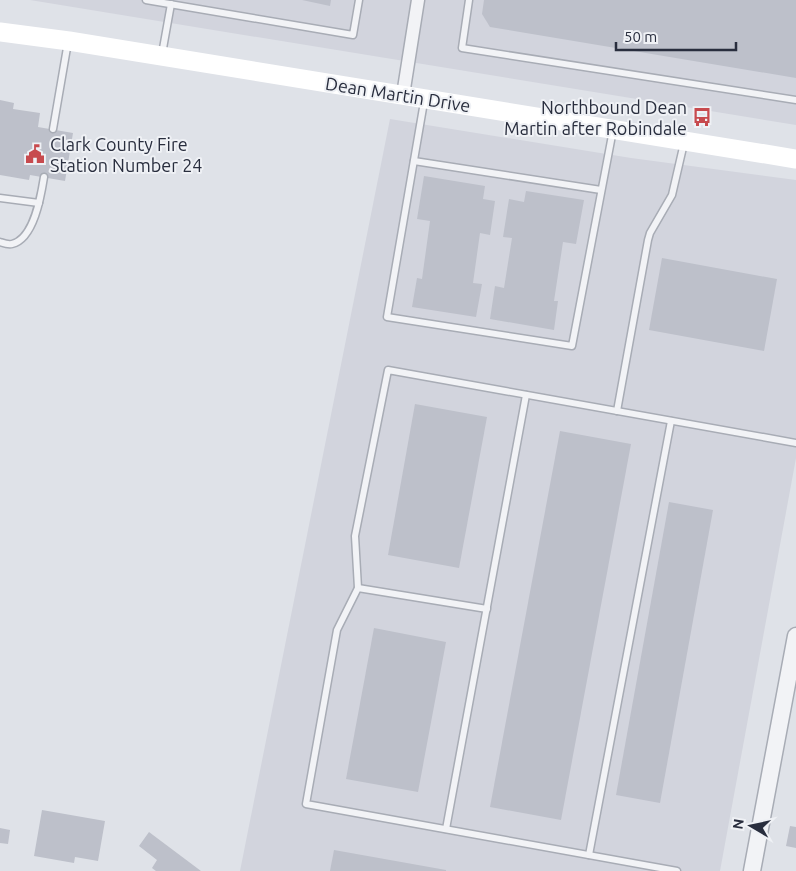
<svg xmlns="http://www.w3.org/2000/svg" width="796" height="871" font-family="Ubuntu,sans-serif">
<rect width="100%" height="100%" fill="#dfe2e8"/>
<g fill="#d2d4dd">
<path d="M30 0H796V125Z"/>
<path d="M390 119 631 158 796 180V458L720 871H240Z"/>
</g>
<g fill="#bdc0ca">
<path d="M302 0H331L330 6Z"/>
<path d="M484 0H796V78L490 27 482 14Z"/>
<path d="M0 100 14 103 13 109 40 113 38 127 73 133 65 181 30 175 29 180 0 175Z"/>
<path d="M424 176 485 186 483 199 495 201 490 235 480 233 473 283 482 284 476 317 412 307 417 278 422 279 430 221 417 219Z"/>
<path d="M526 191 584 200 576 244 563 242 554 301H558L554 330 490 319 495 286 504 288 512 238 503 237 509 199 524 202Z"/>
<path d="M662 258 777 279 764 351 649 330Z"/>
<path d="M415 404 487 417 459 568 388 555Z"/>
<path d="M560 431 631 444 561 820 490 807Z"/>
<path d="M669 502 713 510 660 803 616 795Z"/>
<path d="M374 628 446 642 418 792 346 779Z"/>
<path d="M42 810 105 821 98 861 75 857 74 863 34 856Z"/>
<path d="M790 826 796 827V848L786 846Z"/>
<path d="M0 828 10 830 8 844 0 843Z"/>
<path d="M149 832 201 871H156L152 868 157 860 139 846Z"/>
<path d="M334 850 446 870V871H330Z"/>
</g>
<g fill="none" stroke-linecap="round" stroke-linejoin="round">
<g stroke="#a8acb5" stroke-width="9">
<g id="service">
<path d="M146 0 353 35 359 0"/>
<path d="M469 0 462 48 796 100"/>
<path d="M162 54 171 4"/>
<path d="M424 102 387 317 572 346 613 130"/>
<path d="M53 129 68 42"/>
<path d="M414 161 601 190"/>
<path d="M0 198 39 203"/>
<path d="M0 242C3 243 8 245 12 244 34 239 41 196 44 177"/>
<path d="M617 411 648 240 650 233 672 195 684 143"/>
<path d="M358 588 487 609"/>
<path d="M446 829 526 395"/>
<path d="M589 855 671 421"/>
<path d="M677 871 306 804 337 630 358 588 355 536 388 370 796 443"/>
</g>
</g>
<g stroke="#a8acb5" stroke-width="15">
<path id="minor" d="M403 95 418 0"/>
</g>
<g stroke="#a8acb5" stroke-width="19">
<path id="tertiary" d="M752 871 796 636"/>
</g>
<use href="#service" stroke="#f2f3f6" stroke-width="6"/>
<use href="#minor" stroke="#f2f3f6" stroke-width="12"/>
<use href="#tertiary" stroke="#f2f3f6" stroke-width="16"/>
<path stroke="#fff" stroke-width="19" d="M0 32 69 41 796 159"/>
</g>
<defs>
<g id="bus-bare" transform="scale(1.5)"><path d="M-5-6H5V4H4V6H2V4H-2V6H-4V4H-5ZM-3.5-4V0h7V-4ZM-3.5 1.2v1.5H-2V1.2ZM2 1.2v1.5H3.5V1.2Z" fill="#c74a4e" stroke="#eff1f5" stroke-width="2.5" paint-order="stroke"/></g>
<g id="civic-bare" transform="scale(1.5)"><path d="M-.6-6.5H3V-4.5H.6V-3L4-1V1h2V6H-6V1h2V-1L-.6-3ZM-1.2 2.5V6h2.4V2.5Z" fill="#c74a4e" stroke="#eff1f5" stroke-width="2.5" paint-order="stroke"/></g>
</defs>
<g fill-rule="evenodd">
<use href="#bus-bare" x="702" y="117"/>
<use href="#civic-bare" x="35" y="154"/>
</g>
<g text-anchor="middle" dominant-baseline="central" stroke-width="4" stroke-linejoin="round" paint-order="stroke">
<g font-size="18" fill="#292e3e" stroke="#eff1f5">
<text transform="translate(398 94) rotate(9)">Dean Martin Drive</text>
</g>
<g font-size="18" fill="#292e3e" stroke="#eff1f5" text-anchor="end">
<text x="687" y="107">Northbound Dean<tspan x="687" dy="21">Martin after Robindale</tspan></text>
<text x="50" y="144" text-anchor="start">Clark County Fire<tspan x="50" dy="21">Station Number 24</tspan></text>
</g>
</g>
<g transform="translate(751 826) rotate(279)" stroke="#eff1f5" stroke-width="4" paint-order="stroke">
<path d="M0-4L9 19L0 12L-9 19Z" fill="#292e3e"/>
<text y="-8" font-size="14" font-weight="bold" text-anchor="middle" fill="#292e3e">N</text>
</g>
<path d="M616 42v8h120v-8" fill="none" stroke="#292e3e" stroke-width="2.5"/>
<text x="624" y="42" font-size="15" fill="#292e3e" stroke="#eff1f5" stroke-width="4" paint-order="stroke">50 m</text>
</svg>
